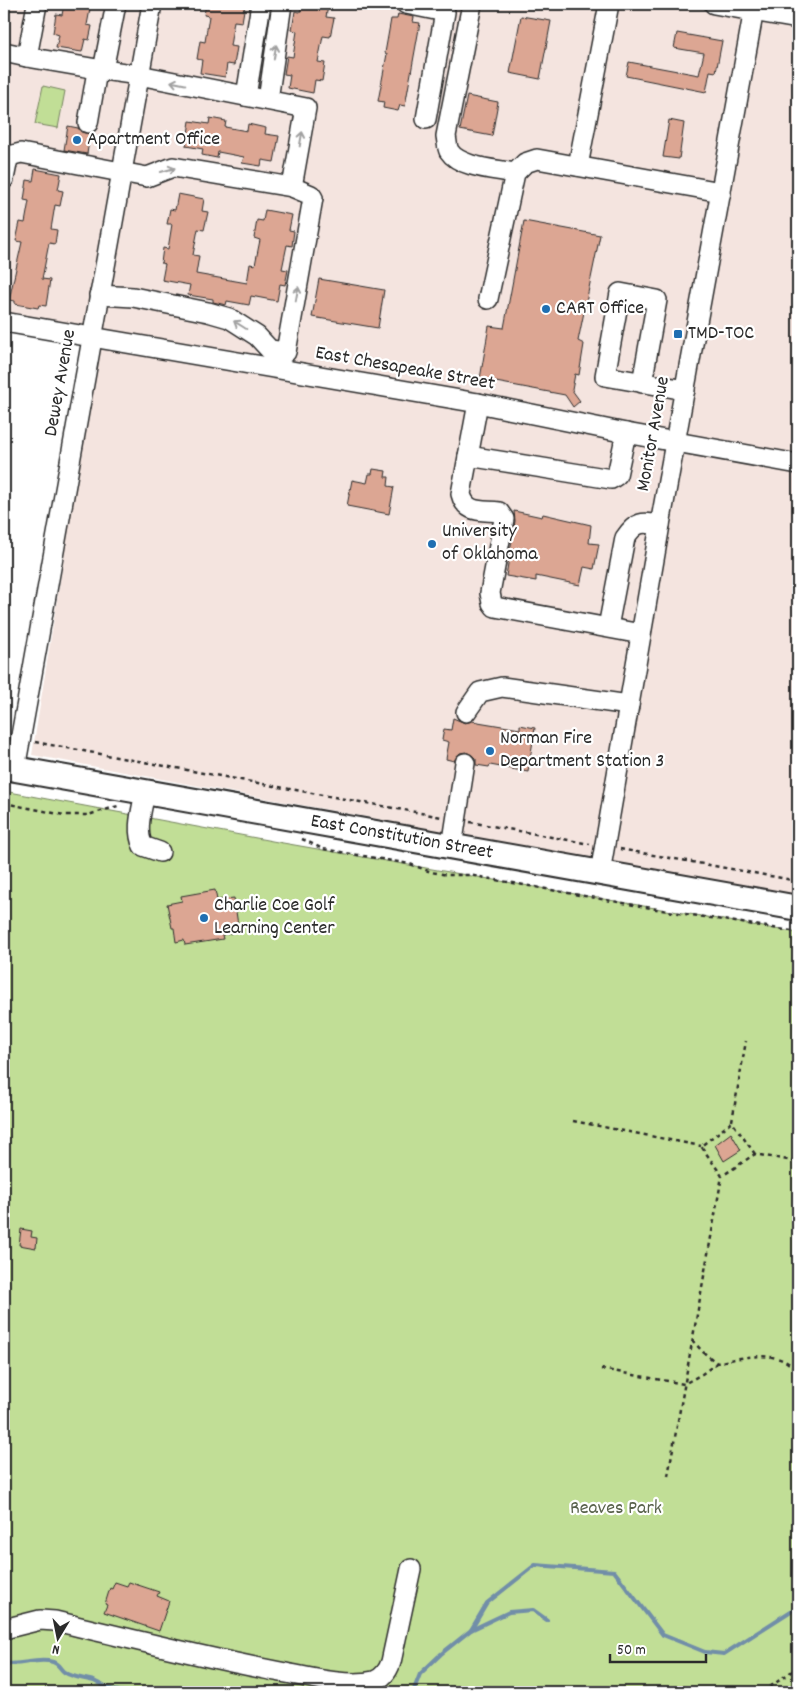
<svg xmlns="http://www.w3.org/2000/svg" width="802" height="1696" font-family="Dekko,sans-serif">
<rect width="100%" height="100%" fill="#fff"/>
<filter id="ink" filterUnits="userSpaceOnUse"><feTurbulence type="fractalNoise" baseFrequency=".02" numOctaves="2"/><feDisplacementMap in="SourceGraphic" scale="10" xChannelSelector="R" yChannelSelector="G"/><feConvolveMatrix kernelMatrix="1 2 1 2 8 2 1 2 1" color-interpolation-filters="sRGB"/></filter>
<g filter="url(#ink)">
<path fill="#f4e4df" d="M4 4H798V897L32 755 100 333 4 315Z"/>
<g fill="#c1de96" stroke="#768460">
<path d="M43 86 65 91 58 128 35 124Z"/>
<path d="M4 791 283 843 798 933V1692H4Z"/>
</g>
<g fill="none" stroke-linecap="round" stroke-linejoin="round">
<g stroke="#718ea8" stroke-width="4">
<path d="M471 1630 487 1603 535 1565 614 1571 663 1635 705 1652 724 1654 791 1611 798 1608"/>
<path d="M4 1663C20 1667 36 1657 53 1662 59 1664 60 1669 64 1672 73 1678 84 1678 94 1681 102 1685 110 1690 119 1691 138 1695 151 1685 172 1692"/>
<path d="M625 1691 627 1692"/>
<path d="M413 1692 420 1674 441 1654 471 1630 509 1612 533 1610 547 1620"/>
</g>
</g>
<g fill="#dca693" stroke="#2b2b2b">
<path d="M64 4H91L87 25 92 26 89 40 85 39 82 52 56 48 59 35 53 33 56 14 62 15Z"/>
<path d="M206 4H245L242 22 234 21 230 46 237 47 234 65 227 64 225 77 200 73 202 60 197 59 200 41 205 42 209 16 204 15Z"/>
<path d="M302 4 328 6 326 17 334 18 330 37 323 36 318 62 325 63 322 81 315 80 313 93 288 88 290 75 284 74 287 56 293 57 297 31 292 30 295 11 300 12Z"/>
<path d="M398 14 414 17 413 22 420 23 405 106 400 105 398 111 383 108 384 102 378 101 387 54 385 53 391 19H397Z"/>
<path d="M521 16 551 21 540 79 510 73Z"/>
<path d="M677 33 722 41 716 72 710 71 706 92 626 76 629 62 699 75 704 53 674 48Z"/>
<path d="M467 96 498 102 492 136 460 130Z"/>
<path d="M210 118 226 121 225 127 247 131 248 124 266 128 265 134 279 136 274 162 262 160 261 166 242 163 244 157 218 152 217 158 202 155 203 149 186 146 190 121 209 124Z"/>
<path d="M669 120 684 123 679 159 663 157Z"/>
<path d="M68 126 78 128 81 132 90 134 87 154 64 150Z"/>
<path d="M35 169 61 174 58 190 63 191 60 206 55 205 51 229 57 230 55 244 49 243 42 279 50 280 46 306 39 305 38 308 15 304V301L9 300 22 242 16 241 20 222 25 223 29 201 24 200 27 180 33 181Z"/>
<path d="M178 194 204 199 202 211 208 212 204 230 198 229 193 255 199 256 196 274 247 283 250 264 255 265 260 240 254 238 257 220 263 221 265 210 292 215 289 230 294 231 292 246 287 245 282 269 288 270 285 285 280 284 277 301 251 296 249 305 227 301 226 305 213 302V299L188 295 190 285 162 280 165 264 161 263 163 248 168 249 172 224H167L170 209 175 210Z"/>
<path d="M524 221 600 235 578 341 584 344 579 375 575 374 572 390 580 401 573 407 565 395 480 379 489 326 504 328Z"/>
<path d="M319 279 384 290 378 328 312 317Z"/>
<path d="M373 469 386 471 385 477H389L388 486 394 487 389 514 347 506 352 480 367 483 369 474H372Z"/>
<path d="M514 511 542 517 543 514 591 525 589 543 599 544 594 569 584 567 580 585 536 576V581L506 576 515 521Z"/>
<path d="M453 718 465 723 472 721 520 729V725L535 728 528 772 490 765 489 767 476 765V759L472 755 466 752 460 753 454 761 446 759 449 742 442 740 444 729 451 730Z"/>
<path d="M215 890 217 900 234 898 238 925 232 926 233 933 222 935 223 939 185 945 184 940 176 942 174 928H172L167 904 182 901 181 896Z"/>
<path d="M731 1133 741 1150 724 1161 715 1145Z"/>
<path d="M21 1229 32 1231 31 1237 37 1238 36 1248 19 1245Z"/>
<path d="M115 1582 127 1586 129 1582 159 1592 157 1596 169 1601 159 1631 104 1612 107 1605 105 1604 110 1588 112 1589Z"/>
</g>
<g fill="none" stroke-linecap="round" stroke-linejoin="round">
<g stroke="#2b2b2b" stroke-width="22">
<g id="minor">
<path d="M116 4 103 70 139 75 306 108 292 187"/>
<path d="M406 4 445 12 426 119"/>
<path d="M472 4 446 136C447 141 447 147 449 151 460 168 496 169 515 173"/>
<path d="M714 4 798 19"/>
<path d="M4 52 27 57 37 4"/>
<path d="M27 57 103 70"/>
<path d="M246 96 261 4"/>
<path d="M268 100 282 4"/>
<path d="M88 123 96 77 103 70"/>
<path d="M578 166 609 4"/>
<path d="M4 179 8 159 13 155 21 153 147 177 173 167 292 187 311 195 313 198 286 352 270 350 257 336 229 318 208 312 133 297 99 295"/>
<path d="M488 299 515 173 525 163 537 159 721 192"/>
<path d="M4 322 478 403 626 433 798 464"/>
<path d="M642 383 657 300 620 293 605 376 685 390"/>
<path d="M478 403 461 494C466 514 481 510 499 512L504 519 490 593 492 603 495 607 641 634"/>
<path d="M468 456 611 479 617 475 626 433"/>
<path d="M608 627 625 538C636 521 642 522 660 525"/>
<path d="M466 712 480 692 502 687 629 705"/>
<path d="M15 769 152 4"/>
<path d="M145 792C142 810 135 830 143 846L160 852"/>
<path d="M452 847 465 763"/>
<path d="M600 873 660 525 755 4"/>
<path d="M4 1629 40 1620 55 1621C132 1639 209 1659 286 1673 311 1678 349 1687 374 1681 383 1678 388 1671 391 1662L411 1569"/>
</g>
</g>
<g stroke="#2b2b2b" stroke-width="28">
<g id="major">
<path id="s1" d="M4 767 798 908"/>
</g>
</g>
<g stroke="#2b2b2b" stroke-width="2.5" stroke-dasharray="4 4" stroke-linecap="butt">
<path d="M35 742 442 817"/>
<path d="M4 803 64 815H88L118 806"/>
<path d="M470 822 590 844"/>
<path d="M302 839 323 849 410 864 431 872 447 875H469L673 912 798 932"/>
<path d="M620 849 798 881"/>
<path d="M573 1121 701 1146"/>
<path d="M732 1121 746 1041"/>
<path d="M755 1154 732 1122 701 1146 722 1176 755 1154 798 1162"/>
<path d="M692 1340 703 1352 717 1363C740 1357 786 1347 798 1375"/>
<path d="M601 1369 684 1384 702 1374 717 1363"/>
<path d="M668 1476 722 1176"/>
<path d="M755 1692 767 1689 798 1667"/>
</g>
<use href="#minor" stroke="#fff" stroke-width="19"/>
<use href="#major" stroke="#fff" stroke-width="24"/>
</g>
<defs><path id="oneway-shaft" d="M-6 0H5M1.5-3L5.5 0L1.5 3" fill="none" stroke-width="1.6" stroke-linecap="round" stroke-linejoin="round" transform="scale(1.25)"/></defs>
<g stroke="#a0a0a0">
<use href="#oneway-shaft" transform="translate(275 52) rotate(-81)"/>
<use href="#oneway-shaft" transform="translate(178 83) rotate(-169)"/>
<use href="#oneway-shaft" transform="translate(301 139) rotate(-80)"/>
<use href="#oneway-shaft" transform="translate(168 170) rotate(-16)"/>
<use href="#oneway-shaft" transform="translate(297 294) rotate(-80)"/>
<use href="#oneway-shaft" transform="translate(240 325) rotate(-148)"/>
</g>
</g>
<g fill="#1f6fb2" stroke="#fff" stroke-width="2">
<circle cx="77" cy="140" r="5"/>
<circle cx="546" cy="309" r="5"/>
<rect x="673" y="329" width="10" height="10" rx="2.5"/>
<circle cx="432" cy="544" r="5"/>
<circle cx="490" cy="751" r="5"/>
<circle cx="204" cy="918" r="5"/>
</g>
<g text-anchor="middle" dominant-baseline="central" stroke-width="4.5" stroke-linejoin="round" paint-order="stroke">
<g font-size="20" fill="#2b2b2b" stroke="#fff" text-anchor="start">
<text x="87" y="140">Apartment Office</text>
<text x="556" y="309">CART Office</text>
<text x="688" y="334">TMD-TOC</text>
<text x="442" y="532">University<tspan x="442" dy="23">of Oklahoma</tspan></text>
<text x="500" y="739">Norman Fire<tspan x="500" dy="23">Department Station 3</tspan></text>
<text x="214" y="906">Charlie Coe Golf<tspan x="214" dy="23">Learning Center</tspan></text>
</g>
<g font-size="20" fill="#2b2b2b" stroke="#fff">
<text transform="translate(405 369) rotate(10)">East Chesapeake Street</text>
<text transform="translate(61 383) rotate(-80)">Dewey Avenue</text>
<text transform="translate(654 434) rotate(-80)">Monitor Avenue</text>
<text stroke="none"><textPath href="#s1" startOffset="404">East Constitution Street</textPath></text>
</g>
<g font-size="20" fill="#58614b" stroke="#fff">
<text x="616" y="1509">Reaves Park</text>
</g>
</g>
<rect width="802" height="1696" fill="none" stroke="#fff" stroke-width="20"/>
<rect x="10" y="10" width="782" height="1676" fill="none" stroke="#2b2b2b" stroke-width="2" filter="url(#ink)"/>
<g transform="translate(58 1638) rotate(190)" stroke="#ffffff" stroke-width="4" paint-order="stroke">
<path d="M0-4L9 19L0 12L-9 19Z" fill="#2b2b2b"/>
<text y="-8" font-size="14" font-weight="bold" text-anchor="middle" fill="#2b2b2b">N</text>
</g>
<path d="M610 1654v8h96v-8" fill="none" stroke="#2b2b2b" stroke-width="2.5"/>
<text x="617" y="1654" font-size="15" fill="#2b2b2b" stroke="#ffffff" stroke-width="4" paint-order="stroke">50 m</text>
</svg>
